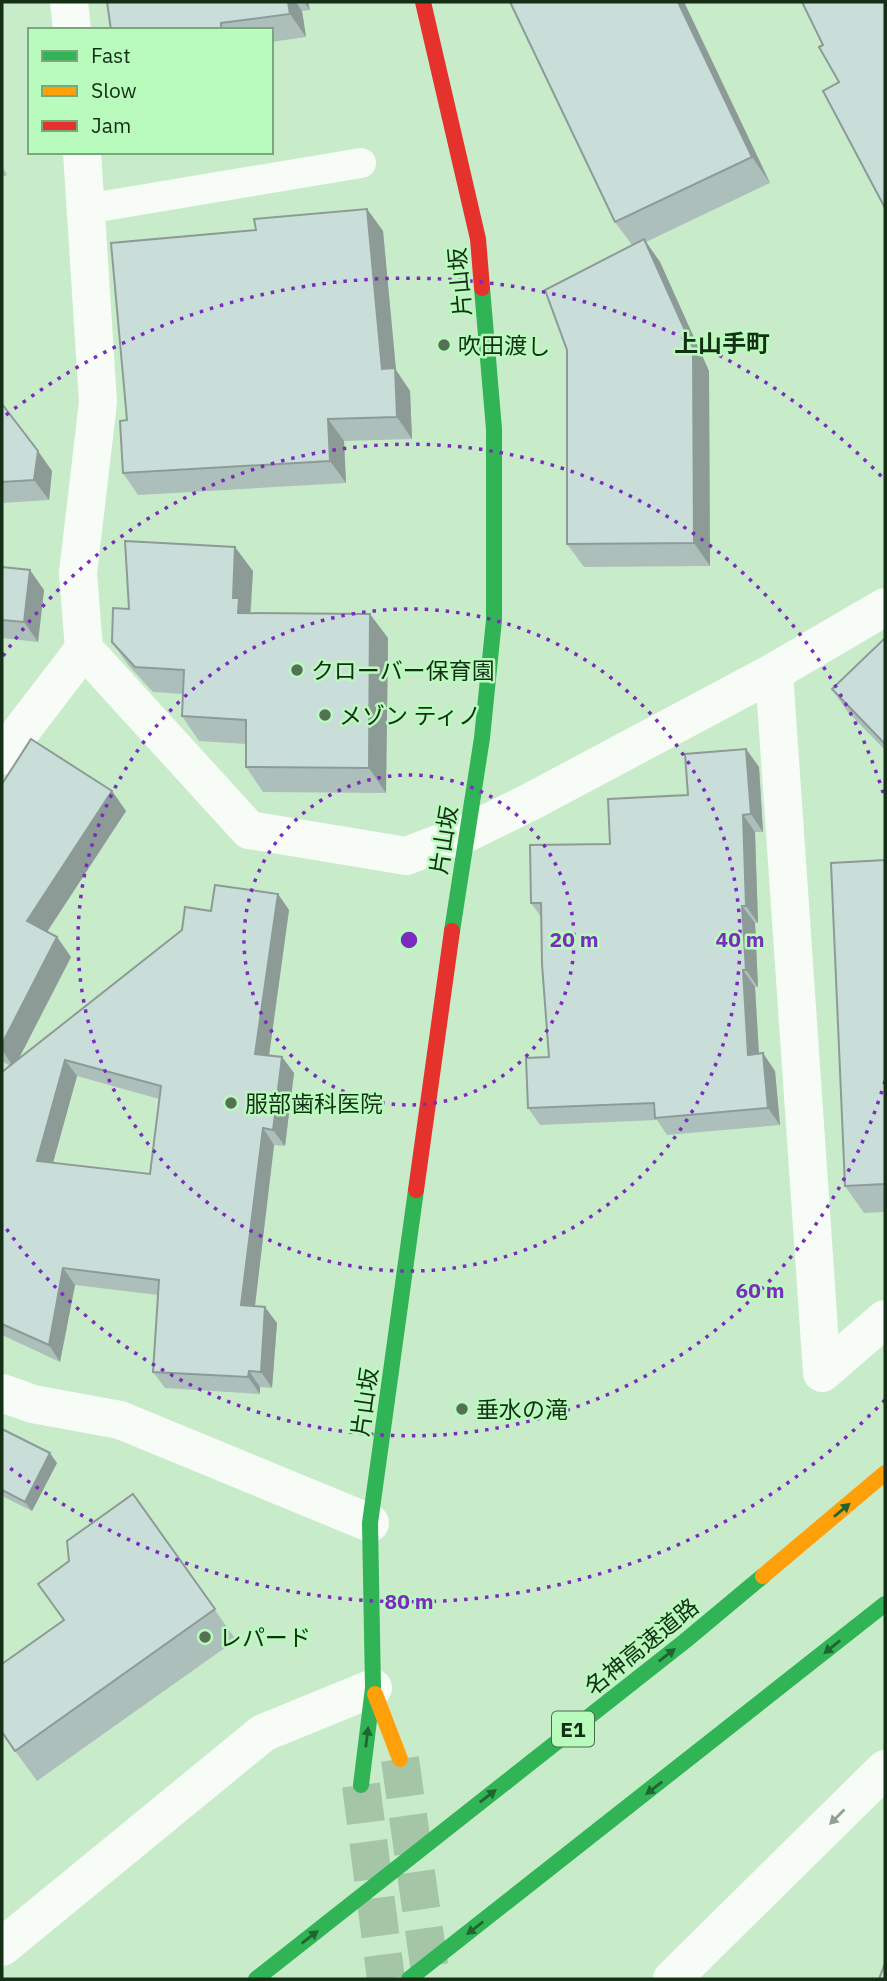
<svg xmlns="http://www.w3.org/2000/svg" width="887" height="1981" font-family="'IBM Plex Sans','Noto Sans JP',sans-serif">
<rect width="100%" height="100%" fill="#c8ecca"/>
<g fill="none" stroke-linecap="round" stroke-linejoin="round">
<g stroke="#a4c6a6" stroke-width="38" stroke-dasharray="38 19" stroke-linecap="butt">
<path d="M400 1759 431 1979"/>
<path d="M361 1785 386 1979"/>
</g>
<path stroke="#f7fcf7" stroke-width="30" d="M86 209 361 163"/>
<g stroke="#f7fcf7" stroke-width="38">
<path d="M69 2 72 30"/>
<path d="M82 152 98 402 78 573 84 649 249 830 406 856 467 833 532 801 774 672 885 607"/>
<path d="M774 672 822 1373 885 1319"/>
<path d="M2 756 84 649"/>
<path d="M2 1393 33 1404 120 1420 370 1523"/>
<path d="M2 1947 263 1733 373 1688"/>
<path d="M672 1979 885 1769"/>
</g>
<g stroke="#30b455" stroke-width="16">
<path d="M452 931 482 738 494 620V429L482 288"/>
<path d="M361 1785 373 1688 370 1523 416 1190"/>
<path d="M256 1979 685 1641 763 1576"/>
<path d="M409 1979 885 1604"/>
</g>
<g stroke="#ff9f0a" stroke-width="16">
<path d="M763 1576 885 1473"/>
<path d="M375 1694 400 1759"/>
</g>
<g stroke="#e5322d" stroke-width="16">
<path d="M423 2 478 239 482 288"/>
<path d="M416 1190 452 931"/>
</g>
</g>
<g fill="#adbfba" fill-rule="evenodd">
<path d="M107 2H308L310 10 302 11 306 37 271 42V30H111Z"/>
<path d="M684 2 770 183 646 242 660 262 709 371 710 566 584 567 567 544 632 245 615 222Z"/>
<path d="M2 166 7 175 2 177Z"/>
<path d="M367 209 383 231 396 370 410 391 412 439 344 441 346 483 138 495 123 473 127 420Z"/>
<path d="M2 404 52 471 49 500 2 503Z"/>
<path d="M2 567 44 590 38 642 2 638Z"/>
<path d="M253 571 251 613 388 638 386 793 263 792 246 767V744L199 741 182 716 183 694 153 692 129 666 112 642 129 609Z"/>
<path d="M885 638V750L847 711 832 689Z"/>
<path d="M746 749 759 767 763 832H755L758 923H755L758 987H755L759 1054 775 1071 780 1125 667 1135 657 1120 540 1125 528 1108 549 1057 541 917 531 903 610 844 688 795Z"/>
<path d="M2 784 112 791 126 811 47 932 57 937 71 957 19 1058 211 911 278 894 289 910 269 1056 282 1057 294 1073 285 1146 274 1145 255 1306 277 1323 272 1388 260 1387V1394L165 1388 153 1372 158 1295 75 1285 60 1362 2 1335V1072L10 1066 2 1061ZM77 1076 159 1099 150 1174 53 1163Z"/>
<path d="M885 860V1212L864 1213 845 1186Z"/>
<path d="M2 1429 57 1463 32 1511 2 1496Z"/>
<path d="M133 1494 236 1640 37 1781 2 1733V1664L64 1620 69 1561Z"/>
</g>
<g fill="#8d9b97">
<path d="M288 2H296L302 11 306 37 290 14Z"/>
<path d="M304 2H308L310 10Z"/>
<path d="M678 2H684L770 183 752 157Z"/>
<path d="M367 209 383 231 396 370 410 391 412 439 397 417 382 369Z"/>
<path d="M644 239 660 262 709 371 710 566 694 543Z"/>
<path d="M328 419 344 441 346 483 330 461Z"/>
<path d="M38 451 52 471 49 500 34 480Z"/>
<path d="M235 547 253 571 250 614 238 613 233 598Z"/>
<path d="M30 570 44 590 38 642 24 622Z"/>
<path d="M370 614 388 638 386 793 369 768Z"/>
<path d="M746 749 759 767 763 832 751 814Z"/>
<path d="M112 791 126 811 41 941 27 921Z"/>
<path d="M743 815 755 832 758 923 746 906Z"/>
<path d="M278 894 289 910 267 1070 255 1054Z"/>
<path d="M742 906 755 923 758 987 746 970Z"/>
<path d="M57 937 71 957 14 1068 2 1050V1044Z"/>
<path d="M743 970 755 987 760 1072 748 1055Z"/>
<path d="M763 1053 775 1071 780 1125 768 1108Z"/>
<path d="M282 1057 294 1073 285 1146 273 1130Z"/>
<path d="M65 1060 77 1076 49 1177 37 1161Z"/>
<path d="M263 1128 274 1145 253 1322 241 1305Z"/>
<path d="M63 1268 75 1285 60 1362 49 1345Z"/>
<path d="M265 1307 277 1323 272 1388 261 1372Z"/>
<path d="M249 1371 260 1387V1394L248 1377Z"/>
<path d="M50 1453 57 1463 32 1511 25 1502Z"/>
</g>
<g fill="#c9ded8" stroke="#8d9b97" stroke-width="2" fill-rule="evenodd">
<path d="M107 2H288L290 14 221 23V30H111Z"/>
<path d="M510 2H678L752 157 615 222Z"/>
<path d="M802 2H885V208L823 91 839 82 819 47 823 45Z"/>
<path d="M367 209 382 369 395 368 397 417 328 419 330 461 123 473 120 421 127 420 111 243 256 230 254 219Z"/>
<path d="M644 239 693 348 694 543 567 544V350L545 290Z"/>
<path d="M2 404 38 451 34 480 2 482Z"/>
<path d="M125 541 235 547 233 598H239L238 613 370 614 369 768 246 767V720L182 716 184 670 135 667 112 642 113 608 129 609Z"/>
<path d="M2 567 30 570 24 622 2 620Z"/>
<path d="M885 638V744L832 689Z"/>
<path d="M31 739 112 791 27 921 57 937 2 1044V784Z"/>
<path d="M746 749 751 814 743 815 746 906H742L746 970H743L748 1055 763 1053 768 1108 655 1118 654 1103 528 1108 526 1058 549 1057 542 964 541 903H531L530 845 610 844 608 799 688 795 685 754Z"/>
<path d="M885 860V1184L845 1186 831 863Z"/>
<path d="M215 885 278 894 255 1054 282 1057 273 1130 263 1128 241 1305 265 1307 261 1372 249 1371 248 1377 153 1372 159 1280 63 1268 49 1345 2 1324V1072L182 930 185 907 211 911ZM65 1060 161 1086 150 1174 37 1161Z"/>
<path d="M2 1429 50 1453 25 1502 2 1490Z"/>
<path d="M133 1494 215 1609 15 1751 2 1732V1664L64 1620 38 1584 69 1561 67 1541Z"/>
<path d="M885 1963V1979H879Z"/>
</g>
<defs><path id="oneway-solid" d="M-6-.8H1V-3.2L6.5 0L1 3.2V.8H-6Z" transform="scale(1.75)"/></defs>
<g fill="#206430">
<use href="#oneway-solid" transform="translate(842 1510) rotate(-40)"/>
<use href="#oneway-solid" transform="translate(832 1647) rotate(141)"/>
<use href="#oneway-solid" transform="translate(667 1655) rotate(-38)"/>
<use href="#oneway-solid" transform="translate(367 1737) rotate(-83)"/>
<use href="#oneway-solid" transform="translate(654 1788) rotate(142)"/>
<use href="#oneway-solid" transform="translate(488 1796) rotate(-38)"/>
<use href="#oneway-solid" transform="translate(475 1928) rotate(142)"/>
<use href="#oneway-solid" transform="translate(310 1937) rotate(-38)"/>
</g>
<use fill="#91a092" href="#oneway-solid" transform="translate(837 1817) rotate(135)"/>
<g fill="none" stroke="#7b2cbf" stroke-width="3.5" stroke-dasharray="3.5 7">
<circle cx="409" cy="940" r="165"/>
<circle cx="409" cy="940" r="331"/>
<path d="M885 1081A496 496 0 0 1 3 1224M3 656A496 496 0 0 1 885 799"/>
<path d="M885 1400A662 662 0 0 1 6 1465M6 415A662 662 0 0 1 885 480"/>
</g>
<g fill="#547156" stroke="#b9fbbc" stroke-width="2.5">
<circle cx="444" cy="345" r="7"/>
<circle cx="297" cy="670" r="7"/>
<circle cx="325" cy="715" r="7"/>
<circle cx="231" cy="1103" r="7"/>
<circle cx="462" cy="1409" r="7"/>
<circle cx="205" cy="1637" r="7"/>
</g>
<g text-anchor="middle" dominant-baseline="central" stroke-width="5" stroke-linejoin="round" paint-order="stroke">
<rect fill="#b9fbbc" stroke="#466c48" stroke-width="2" x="552" y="1711.5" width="42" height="35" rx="5"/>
<g font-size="21" font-weight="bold" fill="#152f17">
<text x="573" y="1729">E1</text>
</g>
<g font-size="23" fill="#152f17" stroke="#b9fbbc">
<text transform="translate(459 282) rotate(-95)">片山坂</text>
<text transform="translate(443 840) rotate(-81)">片山坂</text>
<text transform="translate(364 1402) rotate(-82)">片山坂</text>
<text transform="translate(641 1646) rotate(-39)">名神高速道路</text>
</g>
<g font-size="23" fill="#152f17" stroke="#b9fbbc" text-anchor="start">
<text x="458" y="345">吹田渡し</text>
<text x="311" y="670">クローバー保育園</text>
<text x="339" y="715">メゾン ティノ</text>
<text x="245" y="1103">服部歯科医院</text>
<text x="476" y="1409">垂水の滝</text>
<text x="219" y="1637">レパード</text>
</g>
<g font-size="24" font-weight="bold" fill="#152f17" stroke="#b9fbbc">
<text x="722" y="343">上山手町</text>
</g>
</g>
<circle cx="409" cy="940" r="10" fill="#7b2cbf" stroke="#b9fbbc" stroke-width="3.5"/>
<g font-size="21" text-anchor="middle" font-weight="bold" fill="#7b2cbf" stroke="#b9fbbc" stroke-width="5" stroke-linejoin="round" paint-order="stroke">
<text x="574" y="947">20 m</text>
<text x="740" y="947">40 m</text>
<text x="760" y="1298">60 m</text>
<text x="409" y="1609">80 m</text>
</g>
<rect width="887" height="1981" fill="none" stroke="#152f17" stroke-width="7"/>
<rect x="28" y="28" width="245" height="126" fill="#b9fbbc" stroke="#77a97a" stroke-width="2"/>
<rect x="42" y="51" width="35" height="10" fill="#30b455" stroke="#77a97a" stroke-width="2"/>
<text x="91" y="63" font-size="21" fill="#152f17">Fast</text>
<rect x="42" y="86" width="35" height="10" fill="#ff9f0a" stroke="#77a97a" stroke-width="2"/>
<text x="91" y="98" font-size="21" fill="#152f17">Slow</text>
<rect x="42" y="121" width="35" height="10" fill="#e5322d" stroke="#77a97a" stroke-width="2"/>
<text x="91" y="133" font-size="21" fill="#152f17">Jam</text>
</svg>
